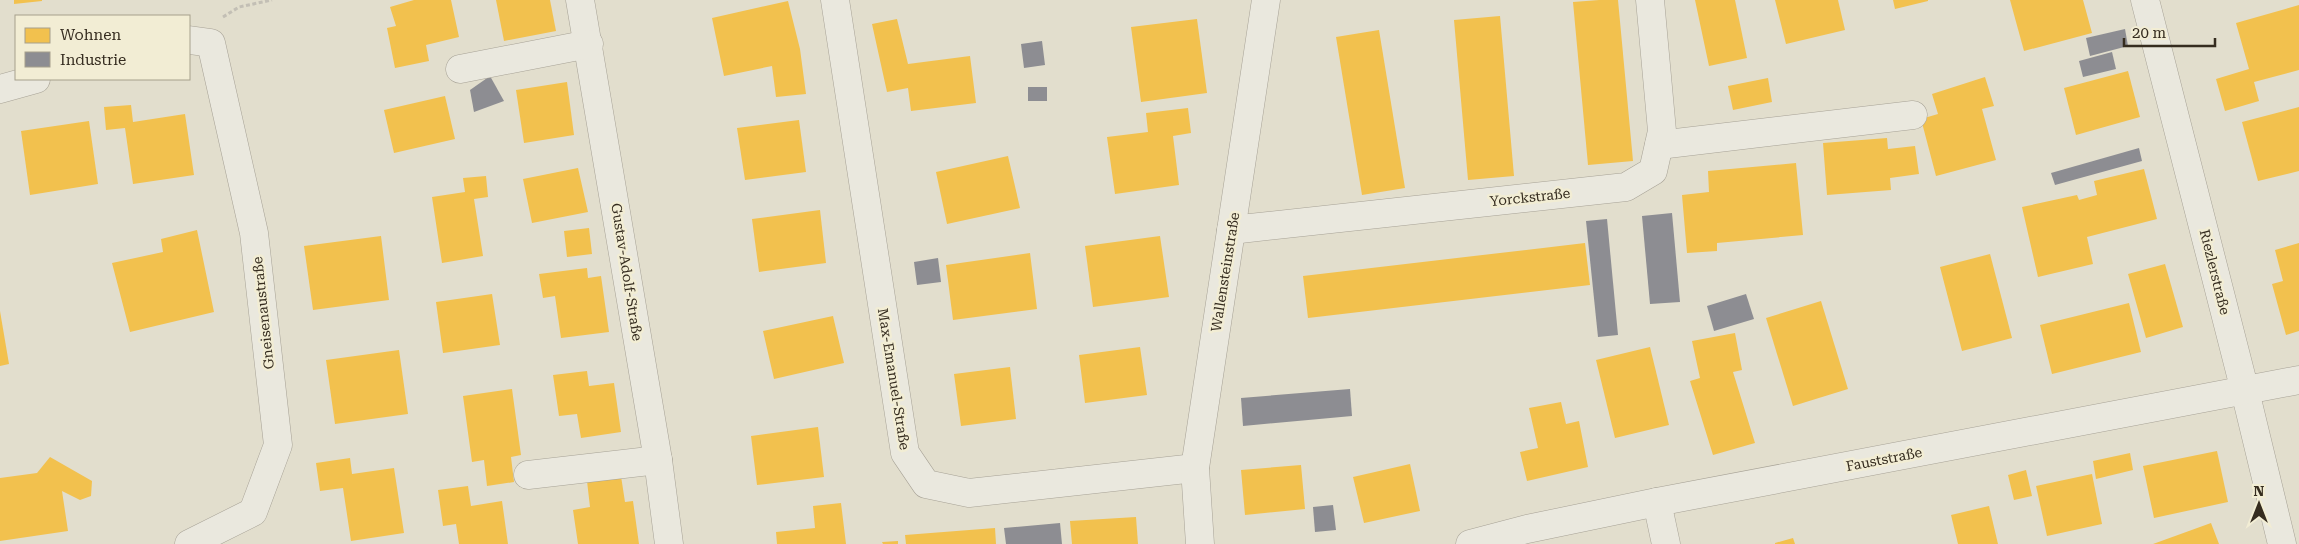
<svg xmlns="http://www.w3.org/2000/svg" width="2299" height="544" font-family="'Roboto Serif',serif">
<rect width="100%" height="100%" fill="#e2decd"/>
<g fill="#f2c14e">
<path d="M14 0H42V1L14 4Z"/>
<path d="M414 0H451L459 37 426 45 429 61 395 68 387 28 396 26 390 7Z"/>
<path d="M496 0H550L556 31 504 41Z"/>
<path d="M1599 0H1618L1633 161 1588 165 1573 2Z"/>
<path d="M1695 0H1735L1747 58 1709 66Z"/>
<path d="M1775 0H1838L1845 30 1786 44Z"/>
<path d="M1893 0H1928V1L1895 9Z"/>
<path d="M2010 0H2083L2092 33 2024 51Z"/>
<path d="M788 1 800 49 806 94 776 97 772 66 724 76 712 18Z"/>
<path d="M2299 5V70L2254 82 2259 101 2225 111 2216 79 2249 69 2236 23Z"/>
<path d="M1500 16 1514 176 1468 180 1454 20Z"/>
<path d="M897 19 908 64 970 56 976 103 911 111 908 88 887 92 872 24Z"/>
<path d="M1197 19 1207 93 1141 102 1131 27Z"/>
<path d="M1379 30 1405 188 1362 195 1336 37Z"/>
<path d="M2128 71 2140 117 2076 135 2064 88Z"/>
<path d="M1985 77 1994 106 1982 109 1996 160 1936 176 1921 119 1938 114 1932 94Z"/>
<path d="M1768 78 1772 102 1733 110 1728 86Z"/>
<path d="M567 82 574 135 524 143 516 90Z"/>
<path d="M445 96 455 139 394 153 384 110Z"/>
<path d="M131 105 133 122 185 114 194 175 133 184 125 128 106 130 104 107Z"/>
<path d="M2299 107V171L2258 181 2242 122Z"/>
<path d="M1188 108 1191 133 1173 136 1179 185 1115 194 1107 137 1148 132 1146 113Z"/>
<path d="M799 120 806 172 745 180 737 128Z"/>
<path d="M89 121 98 184 30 195 21 131Z"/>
<path d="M1887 138 1888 149 1915 146 1919 174 1890 178 1891 190 1827 195 1823 143Z"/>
<path d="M1008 156 1020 208 947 224 936 172Z"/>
<path d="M1796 163 1803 235 1717 243V251L1687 253 1682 195 1709 192 1708 171Z"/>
<path d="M578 168 588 212 532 223 523 179Z"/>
<path d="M2144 169 2157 219 2087 237 2093 264 2038 277 2022 207 2077 195 2079 200 2097 195 2094 181Z"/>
<path d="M486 176 488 197 474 199 483 256 442 263 432 197 465 192 463 178Z"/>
<path d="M820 210 826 263 759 272 752 219Z"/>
<path d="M589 228 592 254 567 257 564 231Z"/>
<path d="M197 230 214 312 130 332 112 263 163 252 161 239Z"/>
<path d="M381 236 389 300 313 310 304 246Z"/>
<path d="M1160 236 1169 297 1093 307 1085 246Z"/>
<path d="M1585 243 1590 285 1308 318 1303 276Z"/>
<path d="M2299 243V331L2286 335 2272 284 2283 281 2275 250Z"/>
<path d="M1030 253 1037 309 953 320 946 265Z"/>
<path d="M1990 254 2012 338 1962 351 1940 267Z"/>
<path d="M2165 264 2183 327 2146 338 2128 274Z"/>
<path d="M587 268 588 278 601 276 609 332 561 338 555 296 543 298 539 274Z"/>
<path d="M492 294 500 345 443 353 436 302Z"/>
<path d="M1821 301 1848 389 1793 406 1766 318Z"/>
<path d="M2129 303 2141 352 2052 374 2040 325Z"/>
<path d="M0 311 9 364 0 366Z"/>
<path d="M833 316 844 363 774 379 763 331Z"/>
<path d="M1735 333 1742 370 1733 372 1755 443 1713 455 1690 381 1700 378 1692 341Z"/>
<path d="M1140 347 1147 395 1085 403 1079 355Z"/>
<path d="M1650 347 1669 425 1615 438 1596 360Z"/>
<path d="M399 350 408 414 335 424 326 360Z"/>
<path d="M1010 367 1016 419 961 426 954 374Z"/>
<path d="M587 371 589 386 614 383 621 432 581 438 577 414 559 416 553 375Z"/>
<path d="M512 389 521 455 511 457 514 482 487 486 484 460 472 462 463 396Z"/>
<path d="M1561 402 1566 424 1579 421 1588 467 1527 481 1520 452 1538 448 1529 408Z"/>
<path d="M818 427 824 477 757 485 751 436Z"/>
<path d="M2217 451 2228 502 2154 518 2143 466Z"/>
<path d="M2130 453 2133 470 2096 479 2093 461Z"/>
<path d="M50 457 92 481 91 496 80 500 62 491 68 531 0 541V478L37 473Z"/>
<path d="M350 458 352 474 394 468 404 533 351 541 343 488 320 491 316 463Z"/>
<path d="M1410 464 1420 511 1364 523 1353 477Z"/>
<path d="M1301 465 1305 509 1245 515 1241 470Z"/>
<path d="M2026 470 2032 496 2014 500 2008 475Z"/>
<path d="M2092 474 2102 524 2047 536 2036 486Z"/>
<path d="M621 476 625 502 633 501 639 544H578L573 510 590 507 587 481Z"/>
<path d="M468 486 471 506 502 501 508 544H459L456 524 443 526 438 490Z"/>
<path d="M841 503 846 544H777L776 532 815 528 813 506Z"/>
<path d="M1989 506 1998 544H1958L1951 515Z"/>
<path d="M1136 517 1138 544H1072L1070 521Z"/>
<path d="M2211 523 2219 544H2153Z"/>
<path d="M995 528 996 544H906L905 535Z"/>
<path d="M1793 538 1795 544H1775V543Z"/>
<path d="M898 541V544H883L882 542Z"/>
</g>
<g fill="#8d8d92">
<path d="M2125 29 2128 46 2090 56 2086 38Z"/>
<path d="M1042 41 1045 65 1024 68 1021 44Z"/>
<path d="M2112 52 2116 69 2083 77 2079 61Z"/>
<path d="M490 76 504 101 474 112 470 90Z"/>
<rect x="1028" y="87" width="19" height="14"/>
<path d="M2139 148 2142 161 2055 185 2051 173Z"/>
<path d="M1672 213 1680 302 1650 304 1642 216Z"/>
<path d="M1607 219 1618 335 1598 337 1586 221Z"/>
<path d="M938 258 941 282 917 285 914 262Z"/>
<path d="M1746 294 1754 319 1714 331 1707 306Z"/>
<path d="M1350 389 1352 416 1243 426 1241 398Z"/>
<path d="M1333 505 1336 530 1315 532 1313 507Z"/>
<path d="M1060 523 1062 544H1006L1004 528Z"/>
</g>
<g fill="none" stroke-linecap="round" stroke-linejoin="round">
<g stroke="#a7a296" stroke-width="29">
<g id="minor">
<path d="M580 0 658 460 669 544"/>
<path d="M835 0 905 453 926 484 969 493 1195 468"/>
<path d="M2145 0 2245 391 2282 544"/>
<path d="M189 40 211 43 254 233 278 445 253 512 189 544"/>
<path d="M460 69 589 44"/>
<path d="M0 89 36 79"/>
<path d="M1659 145 1913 115"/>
<path d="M1231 230 1626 187 1653 171 1662 131 1650 0"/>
<path d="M528 475 658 460"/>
<path d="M1657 502 1666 544"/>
<path d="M1200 544 1195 468 1266 0"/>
<path d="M1470 544 1527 529 1657 502 2299 380"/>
</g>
</g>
<path stroke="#c3bfb5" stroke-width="3" stroke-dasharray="4 2.5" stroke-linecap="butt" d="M223 17 239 7 272 0"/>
<use href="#minor" stroke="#eae8de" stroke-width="28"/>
</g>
<g text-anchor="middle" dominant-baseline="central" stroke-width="5" stroke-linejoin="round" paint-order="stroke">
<g font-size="14" fill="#352c1f" stroke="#f2edd4">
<text transform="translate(1530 197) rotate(-6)">Yorckstraße</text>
<text transform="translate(627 272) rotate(81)">Gustav-Adolf-Straße</text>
<text transform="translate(1225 272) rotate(-81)">Wallensteinstraße</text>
<text transform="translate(2215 272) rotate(76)">Riezlerstraße</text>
<text transform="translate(263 313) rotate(-96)">Gneisenaustraße</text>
<text transform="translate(894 379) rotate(81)">Max-Emanuel-Straße</text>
<text transform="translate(1884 459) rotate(-11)">Fauststraße</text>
</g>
</g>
<rect x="15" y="15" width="175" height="65" fill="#f2edd4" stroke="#a6a08c"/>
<rect x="25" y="28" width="25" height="15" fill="#f2c14e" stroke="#a6a08c"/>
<text x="60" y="40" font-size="15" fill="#352c1f">Wohnen</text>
<rect x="25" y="52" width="25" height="15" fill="#8d8d92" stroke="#a6a08c"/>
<text x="60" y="65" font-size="15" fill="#352c1f">Industrie</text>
<g transform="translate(2259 504)" stroke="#f2edd4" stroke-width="4" paint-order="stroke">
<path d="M0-4L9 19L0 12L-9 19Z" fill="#352c1f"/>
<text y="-8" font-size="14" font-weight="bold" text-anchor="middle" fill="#352c1f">N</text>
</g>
<path d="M2124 38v8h91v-8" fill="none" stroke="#352c1f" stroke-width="2.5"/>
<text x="2132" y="38" font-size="15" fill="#352c1f" stroke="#f2edd4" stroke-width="4" paint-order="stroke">20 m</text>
</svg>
